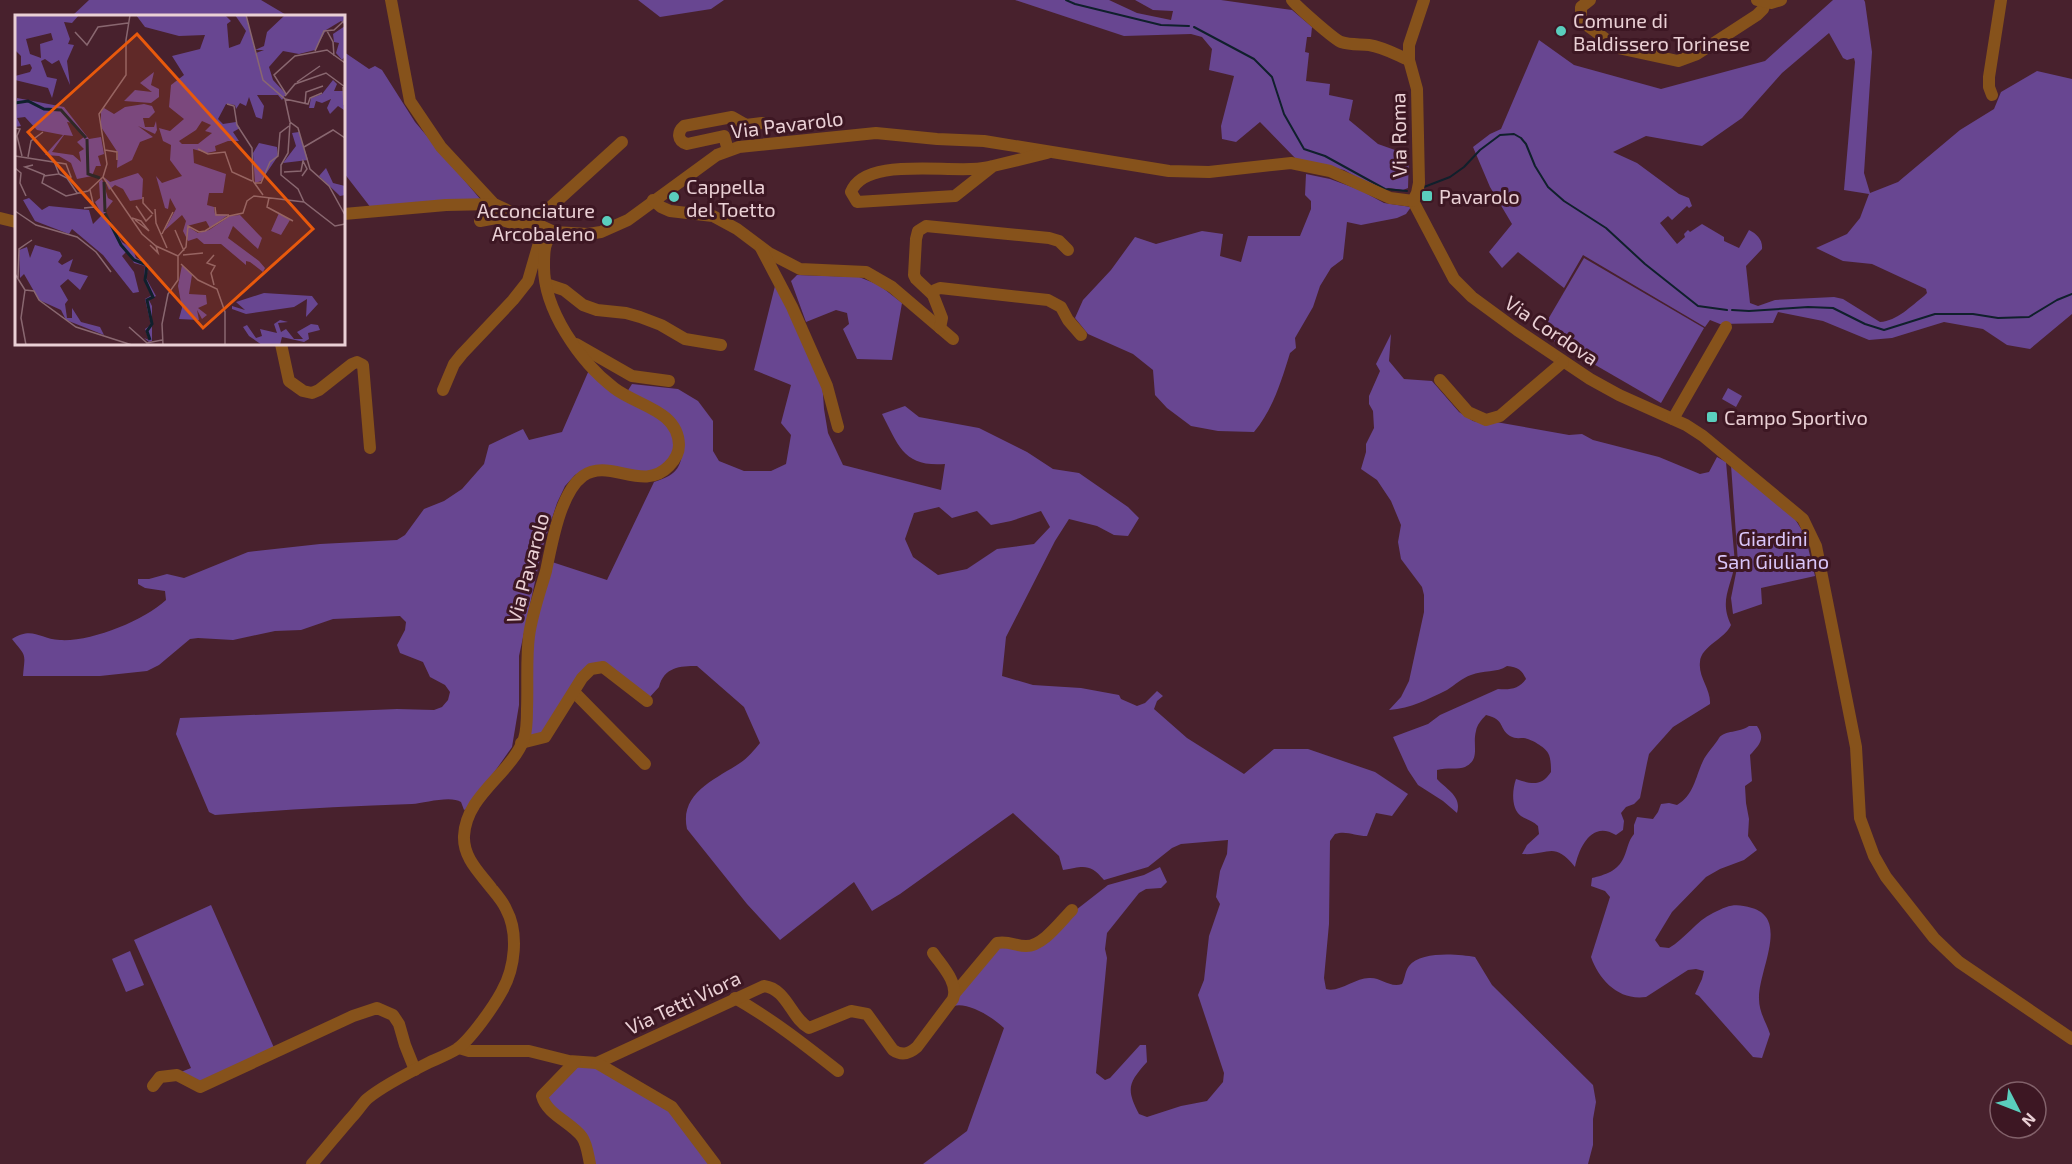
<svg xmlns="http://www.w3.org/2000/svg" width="2072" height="1164" font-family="'Exo 2',sans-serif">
<rect width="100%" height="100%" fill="#48212d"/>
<g fill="#684691" fill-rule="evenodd">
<path d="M89 0H261L288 16H72Z"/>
<path d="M638 0H724L711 9 660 17Z"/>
<path d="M1015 0H1109L1137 13 1171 20 1173 11 1153 10 1135 0H1221L1292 10 1312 27 1311 37H1307L1305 52 1309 53 1306 81 1330 84 1329 95 1353 100 1349 120 1378 144 1409 155 1408 188 1403 190 1388 188 1386 190 1374 187 1344 170 1297 160 1260 122 1236 142 1222 139 1221 126 1234 76 1209 70 1212 49 1202 37 1191 34 1124 36Z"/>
<path d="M1833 0H1864L1865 2 1872 52 1864 173 1870 193 1898 182 1960 130 1994 109 2001 92 2037 71 2072 79V314L2030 349 2007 345 1983 329 1944 322 1892 338 1869 340 1823 321 1778 312 1773 323 1720 324 1710 320 1705 327 1583 255 1564 288 1518 252 1502 268 1489 252 1512 224 1490 187 1473 147 1490 134 1501 129 1539 40 1574 65 1661 89 1765 61ZM1829 33 1843 58 1847 60 1854 58 1855 62 1844 190 1869 194 1860 218 1847 234 1816 248 1843 261 1872 264 1926 289 1927 293 1924 296C1911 306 1897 321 1880 322L1843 299 1834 297 1775 300 1758 306 1750 303 1746 266 1762 249C1763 240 1757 234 1749 230L1739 248 1724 241V237L1702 224 1690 232 1688 230 1684 234 1685 237 1677 244 1660 223 1668 216 1672 220 1687 206 1689 208 1692 206 1689 198 1679 194 1637 163 1613 152 1646 136 1702 146 1742 118 1782 73Z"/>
<path d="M344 52 369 69 375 66 382 70 415 122 481 200 371 208 344 173Z"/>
<path d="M1306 174 1330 179 1360 190 1384 203 1411 207 1406 214 1397 218 1361 225 1347 222 1343 259 1331 268 1320 286 1313 307 1295 338 1296 348 1290 353C1281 382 1273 409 1254 432L1218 431 1191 426 1167 408 1155 395 1153 370 1133 354 1088 334 1075 318 1083 300 1111 270 1135 237 1156 244 1202 231 1223 234 1220 256 1241 262 1248 236H1300L1311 209V201L1305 195Z"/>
<path d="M1584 258 1704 328 1661 403 1540 333Z"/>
<path d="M797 275 859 277 879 285 902 303 892 360 857 359 843 329 849 324 847 313 836 310 806 322 791 281Z"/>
<path d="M776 282 822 380 824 409 828 433 843 465 941 490 945 464C904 467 899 447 882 414L905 406 919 417 979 428 1027 452 1053 469 1079 473 1128 507 1139 518 1128 536 1114 535 1097 526 1069 519 1055 541 1006 637 1002 676 1033 685 1081 688 1119 695 1121 699 1137 706 1145 703 1157 691 1163 696 1157 701 1154 709 1187 738 1244 774 1274 749H1308L1375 772 1408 794 1392 816 1376 813 1367 836C1355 836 1346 830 1335 834L1330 841 1329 924 1324 978 1326 989C1339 993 1355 978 1369 978 1381 977 1389 988 1402 984 1405 979 1405 971 1409 966 1420 951 1458 954 1475 957L1492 985 1593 1085 1596 1102 1593 1119V1145L1588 1164H923L967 1131 1004 1028C994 1018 968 1002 954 1006L958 994 997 946 1026 949 1108 885 1144 875 1160 867 1167 882 1161 888 1146 889 1139 893 1107 933 1105 949 1107 958 1096 1073 1105 1080 1110 1078 1140 1045H1146L1147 1062C1128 1083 1126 1089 1139 1114L1147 1117 1181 1106 1207 1101 1223 1082 1224 1073 1198 995 1204 980 1209 936 1220 904 1216 897 1220 871 1227 854 1228 840 1181 844 1172 848 1148 867 1104 880C1090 863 1084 866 1063 870L1059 856 1013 813 900 894 872 911 854 882 780 940 747 904 687 829C679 793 716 779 740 763 748 758 754 750 760 743L744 707 697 666C680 666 664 667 659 687L648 699 596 664 544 735 527 739 532 637 552 562 607 580 654 482C679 474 681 467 684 442L627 392 632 384 678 389 698 401 713 421V451L719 461 744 471H771L786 464 791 435 781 423 791 385 754 370ZM939 507 952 518 977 511 991 525 1011 521 1041 511 1050 527 1034 544 997 549 967 569 938 575 913 557 905 539 914 513Z"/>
<path d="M1391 334 1389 361 1404 379 1432 381 1459 412 1473 421 1481 423 1496 422 1569 435 1582 434 1593 440 1659 457 1700 474 1709 472 1717 457 1726 462 1735 563C1731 588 1719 600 1731 625 1725 639 1701 646 1700 662 1698 677 1711 689 1710 704L1673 727 1656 746 1649 754 1647 763 1640 798 1634 804 1626 807 1621 813 1624 821 1623 830 1616 835C1592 820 1579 847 1575 867 1553 840 1549 856 1522 854L1527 845 1539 834 1538 826C1533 821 1527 820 1521 816 1511 809 1512 790 1516 779 1531 784 1541 787 1551 772 1551 767 1551 758 1548 753 1545 747 1531 739 1524 738 1519 738 1515 739 1510 736 1498 728 1506 720 1486 715 1481 720 1477 725 1476 731 1472 745 1481 759 1465 767 1459 770 1446 767 1437 770V779C1447 790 1462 796 1457 813L1443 801 1418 785 1408 770 1393 737 1428 724 1440 715 1498 689C1510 690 1519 689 1526 679 1522 670 1518 667 1507 666 1497 673 1483 670 1471 675 1462 678 1455 685 1447 690 1426 700 1412 708 1389 710L1401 697 1409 681 1424 612V595L1422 587 1401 559 1398 542 1401 525 1391 501 1377 480 1361 469 1366 452V444L1374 428 1373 411 1369 404V396L1380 371 1376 364Z"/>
<path d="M589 370 663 417 676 437 673 458 654 473 589 467 575 475 565 486 557 503 542 549 519 656V705L512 747 469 808 464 810 461 802C451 795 424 803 412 804 346 806 280 810 215 815L209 812 176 734 180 718 397 709 434 710 442 707 448 700 450 692 445 685 430 677 423 662 400 653 397 645 405 630 406 622 400 616 333 619 301 630 275 631 233 640 198 638 190 639 159 665 147 671 100 676H23C25 652 27 658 12 639 33 626 39 639 60 640 91 642 143 621 166 600L165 591 145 588 138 584V579H149L167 574 184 578 248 552 320 544 397 540 405 535 424 509 444 501 462 489 484 464 489 445 523 429 529 440 562 432Z"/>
<path d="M1728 388 1742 396 1736 407 1722 399Z"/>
<path d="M1731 465 1793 516 1805 535 1815 576 1761 588 1762 604 1733 614 1731 598 1738 563Z"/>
<path d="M1749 726H1757C1766 739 1759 745 1750 755L1752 781 1745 786 1746 803 1749 819 1748 836 1757 850 1744 860 1720 869 1706 877 1672 912 1655 940 1660 947 1669 948C1685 939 1696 921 1713 913 1729 905 1735 903 1752 908 1790 919 1758 971 1759 999 1759 1012 1766 1022 1770 1034L1762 1058 1753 1057 1699 996 1695 994 1702 979 1704 971 1696 969 1688 970 1646 997C1619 1001 1599 980 1591 957L1610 897 1605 891 1591 886 1592 878C1605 875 1618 871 1624 857 1628 848 1628 841 1634 834V825L1637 817 1653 819 1658 812 1661 804 1669 803 1677 805C1694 795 1695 778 1703 761 1706 754 1715 745 1719 738 1725 730 1739 733 1749 726Z"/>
<path d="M211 905 275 1050 200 1087 176 1074 191 1068 134 940Z"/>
<path d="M130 951 144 985 126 992 112 959Z"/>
<path d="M576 1063 597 1064 659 1098 714 1164H591L585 1139 545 1103 553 1086Z"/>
</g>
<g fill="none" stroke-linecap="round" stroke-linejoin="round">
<g stroke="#10202c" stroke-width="2">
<path d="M1066 0 1075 4 1161 25 1189 26"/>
<path d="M1194 27 1254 59 1272 77 1284 114 1304 149 1325 156 1385 189 1407 191"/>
<path d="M1424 187 1450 177 1464 167 1480 150 1500 135 1514 134 1521 138 1526 144 1535 166 1548 187 1564 201 1606 228 1645 264 1698 306 1727 310"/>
<path d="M1732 310 1749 311 1808 307 1833 308 1865 324 1884 330 1935 314H1973L1998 318 2029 317 2057 300 2072 294"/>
</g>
<g stroke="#86521b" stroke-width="12">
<path d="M391 0 410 101 441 147 494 204 554 232 588 234 601 232 628 220 717 155 739 147 876 133 937 139 984 141 1169 171 1209 172 1291 163 1330 171 1390 198 1413 201"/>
<path d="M1292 0C1296 6 1335 40 1341 42 1350 45 1360 44 1369 45 1383 47 1397 55 1409 60"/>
<path d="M1590 0 1581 7V21L1618 48 1678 61 1697 54 1757 15 1763 9 1765 3"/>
<path d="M1757 0 1771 3 1781 0"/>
<path d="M1992 95 1989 87V77L2001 0"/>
<path d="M728 150 724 136 687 144C677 141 677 132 684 126L732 117 746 125 762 123"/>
<path d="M993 166C961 177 866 153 851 192L857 202 955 196 993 166 1047 153"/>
<path d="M653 200 661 207 670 211 713 216 737 229 769 253 800 269 866 272 892 287 953 339"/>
<path d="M1413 201 1454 279 1472 297 1517 330 1590 379 1619 395 1686 425 1703 436 1803 519 1816 546 1856 747 1860 818 1874 856 1886 877 1934 938 1959 962 2072 1039"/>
<path d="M1413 201 1417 193 1419 183 1417 89 1409 60V45L1424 0"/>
<path d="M344 214 446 205 494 204"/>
<path d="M0 218 16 222"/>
<path d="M480 221 496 218 536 231 541 236"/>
<path d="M534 222 622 142"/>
<path d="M761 248 792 307 827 386 838 427"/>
<path d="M546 284 564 290 583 305 597 310 626 313 640 317 661 325 685 339 721 345"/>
<path d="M933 295 916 279 914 275 916 239 918 231 926 226 1049 238 1059 241 1068 250"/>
<path d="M940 328 942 318 933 295 935 290 940 288 1048 300 1061 307 1068 320 1081 335"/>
<path d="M281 344 289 381 303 391 312 393 319 390 352 364 357 362 363 365 370 448"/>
<path d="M576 344 632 376 669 381"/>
<path d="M1440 380 1468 412 1486 420 1500 416 1563 362"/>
<path d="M443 390 454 364 462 354 513 300 528 281 539 243 543 239"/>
<path d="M1673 419 1726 327"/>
<path d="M574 692 645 764"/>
<path d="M521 743 545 737 582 678 591 669 603 667 647 701"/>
<path d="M956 992 997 943C1010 941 1015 946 1026 946 1043 946 1060 922 1072 910"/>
<path d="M735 998C772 1019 805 1045 838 1071"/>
<path d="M459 1048 469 1051H529L569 1061 597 1063 764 986C787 989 791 1018 809 1028L851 1011 867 1014 893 1050C902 1056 909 1054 917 1047L953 999C959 983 942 966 933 953"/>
<path d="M575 1062 542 1096C547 1115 571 1122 582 1137 587 1144 588 1155 590 1164"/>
<path d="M597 1063 672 1107 715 1164"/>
<path d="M153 1086 160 1077 177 1075 200 1087 353 1016 377 1008 393 1015 399 1024 405 1045 415 1070"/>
<path d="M312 1164C325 1149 338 1133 351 1118 357 1112 361 1105 367 1099 380 1088 414 1070 430 1062 439 1058 449 1054 457 1049 471 1039 494 1006 502 991 515 968 519 933 506 909 503 902 497 895 492 889 480 873 463 858 464 836 466 795 510 775 524 739 527 730 527 718 527 709 528 685 526 659 529 636 532 614 540 592 546 571 552 543 560 493 583 476 609 457 643 493 669 466 675 460 679 453 679 445 678 410 637 406 614 388 580 362 543 309 544 265 544 252 544 241 554 232"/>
</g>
</g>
<g fill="#5acebd" stroke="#3d1723" stroke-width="2">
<circle cx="1561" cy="31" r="6"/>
<rect x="1421" y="190" width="12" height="12" rx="3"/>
<circle cx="674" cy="197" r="6"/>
<circle cx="607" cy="221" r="6"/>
<rect x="1706" y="411" width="12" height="12" rx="3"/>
</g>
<g text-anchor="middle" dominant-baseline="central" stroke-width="6" stroke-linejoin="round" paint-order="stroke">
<g font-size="20" fill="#ead0d5" stroke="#3d1723" text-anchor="start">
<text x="1573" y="20">Comune di<tspan x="1573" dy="23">Baldissero Torinese</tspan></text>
<text x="686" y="186">Cappella<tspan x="686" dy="23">del Toetto</tspan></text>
<text x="1439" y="196">Pavarolo</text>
<text x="595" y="210" text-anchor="end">Acconciature<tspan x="595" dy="23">Arcobaleno</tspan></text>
<text x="1724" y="417">Campo Sportivo</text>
</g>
<g font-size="20" fill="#ead0d5" stroke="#3d1723">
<text transform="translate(787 124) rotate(-7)">Via Pavarolo</text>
<text transform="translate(1398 135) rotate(-91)">Via Roma</text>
<text transform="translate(1552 330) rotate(34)">Via Cordova</text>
<text transform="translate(527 568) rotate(-75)">Via Pavarolo</text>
<text transform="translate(683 1002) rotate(-25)">Via Tetti Viora</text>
</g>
<g font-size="20" fill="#dac6fa" stroke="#3d1723">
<text x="1773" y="538">Giardini<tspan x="1773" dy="23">San Giuliano</tspan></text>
</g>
</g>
<g transform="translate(15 15)">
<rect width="330" height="330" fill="#48212d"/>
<path d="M0 0H64L57 8 49 7 55 24 53 29 59 30 52 46 55 70 44 45 37 49 30 44 26 46 32 62 42 64 37 83 33 73 0 65V61L15 57 17 53 15 49 6 51V41L0 35ZM36 18 38 25 25 29 26 43 15 39 11 24ZM121 0H210L216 6 212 9 214 33 225 29 231 16 220 0H231L242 43 241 38 249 35H240L249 31 252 17 270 0H330V10L326 6 311 15 300 35 284 39 268 36 254 52 258 65 271 79 267 85 263 80H242L249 91 247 104 241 102 234 82 231 91 225 88 221 94 220 90 211 89 203 104 208 109 221 107 225 113 218 117 224 126H213L200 131 201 136 192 138 178 134 179 148 211 159 208 178H194L192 190 199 192 200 199 213 200 195 213 191 206 172 211 183 218 194 215 215 201 225 200 247 223 243 234 218 211 213 223 244 246 250 253 248 257 235 247 231 246V250L206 229H189L182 223 173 226 168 216 171 206 167 200 149 216 161 194 155 183 153 194 150 193 141 161 147 168 167 161 155 145 156 130 148 126 144 113 155 116 169 104 154 92 156 70 169 60 157 41 185 34 190 20 164 21 130 12ZM187 106 196 110 190 116 197 118 183 129H167L164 126 181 115ZM330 11V41L327 45 321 38 324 28 319 27 318 19ZM139 57 136 70 144 74V82L136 88 109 86 120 75 137 77 125 68ZM318 65 322 69 319 76H328L329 95 323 91 315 99 312 93 316 84 307 88 301 86 299 93H294L296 83 307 79ZM2 83 49 92 74 124 86 122 89 139 83 141 86 151H81L77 161 62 164 56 148 44 141 30 140 48 120 22 115 10 102 2 103 6 111 0 112ZM52 107 59 108 69 122 62 127 69 134 64 137 66 147 58 140 37 137 49 120 58 121ZM129 89 137 91 140 97 134 103H128L130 112H139L141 106 142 115 140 119 123 111 138 122 125 127 117 145 102 153 103 138 86 112V97L89 93 99 99 110 92ZM284 117 293 145 268 148 281 131 277 118ZM244 128 262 132 263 141 246 166 240 168 238 138ZM311 153 318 168 330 171V180L325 181 304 161ZM123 158 128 164 127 184 115 186 108 174 100 170 94 175 91 168 90 163 95 167ZM87 164 93 183 98 186 90 196 107 227 118 234 121 243 134 249 131 263 141 281 134 285 137 291V326L134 327 129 323 134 325 130 314 136 310 130 284 137 280 129 264 130 251 119 248 112 236 107 241 119 257 124 277 118 278 88 240 57 214 54 219 20 206 8 185 14 183 27 195 34 191 74 195 78 209 87 200 80 187 85 183 84 167ZM264 198 275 205 266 220 256 216ZM20 230 45 237 47 241 43 247 47 250 58 244 54 256 73 261 65 275 53 264 45 271 53 285 50 289 52 303H57V293L66 307 85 312 89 320 51 305 46 295 24 285 9 259 5 263 4 235 12 232 15 243ZM167 250 177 260 174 279 191 280 192 289 183 293 192 300 187 304 182 295 184 305 164 304 167 293 163 271ZM249 278 297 281 303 289 291 302 292 284 279 292 231 299 217 294V291L230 295 221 287ZM265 305 273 307 263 308 266 317 271 314 279 324H288L282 317 296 309 303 310 305 315 293 318 294 324 289 327 267 322 265 330H247L234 321 228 312 232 310 241 323 247 321 245 314 262 318 259 309Z" fill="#684691" fill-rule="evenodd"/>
<path fill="none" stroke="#10202c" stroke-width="3" d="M0 88 13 86 29 94 46 95 71 123M72 124 73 159 85 163M89 167 90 197M90 198 106 230 119 245 132 250 130 265 138 282 132 285 137 309 132 316 135 325"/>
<path fill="none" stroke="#896770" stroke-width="1.5" d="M231 0 248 65 270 84 275 107 283 113 295 154 314 171 330 200M312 16 318 27 319 41M60 17 72 30 83 12 113 8M300 36 309 16 319 15 330 5M282 67 305 51M328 72 329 90M271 79 259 60 280 41 312 35 330 48M270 81 280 69 311 58 330 72M270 84 293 89 295 83 307 78M212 89 219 91 222 110 237 133 238 166 248 180M290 89 291 77 308 71M275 108 273 138 266 150V160L283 174 289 187M0 113 5 114 2 121 7 141M289 132 318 115 330 123M183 134 193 139 210 137 217 157 237 166M90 135 102 137V145M0 141 51 149 56 162 52 163M13 142 16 126 28 117M39 146 44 159 29 161 27 168 51 181 73 176 88 162M18 150 10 152 30 160M0 153 6 158 5 168 11 181M269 157 286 156 288 146 292 154 287 161M44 159 52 163 62 178H67M88 162 92 149 84 99 111 60V25L115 0M88 162 127 219 141 231 163 241M240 168H246L255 147 263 141 265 118 274 111M128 182V188L138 199M254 183 252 192 278 206M121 191 131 206 137 200M200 192 201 200H214M69 193 79 192 75 175M140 194 141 208 152 233M0 196 21 210 62 222 81 237 96 257M117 203 126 206 134 216 120 205M160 215 169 236M147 219 158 197M135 230 143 238 141 231M168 240 188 238M163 241 171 232 173 211 184 217 190 216 214 201 228 198 232 186 239 181 289 187 320 211 330 209M166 249 183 265 202 274 210 297V330M0 259 10 275 6 303 11 330M3 263 4 234 17 225M199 270 196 258 200 251 192 248 199 240M10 275 19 276 24 285 61 312 117 330M114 312 132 328 147 325M148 330 147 309 153 279 163 265V241"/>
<path fill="#e8590c" fill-opacity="0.15" stroke="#e8590c" stroke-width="3" d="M122 19 298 214 188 313 13 117Z"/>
<rect width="330" height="330" fill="none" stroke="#ead0d5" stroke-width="3"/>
</g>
<g transform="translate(2018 1110) rotate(132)"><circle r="28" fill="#3d1723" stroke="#82616a" stroke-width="1.5"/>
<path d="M0-4.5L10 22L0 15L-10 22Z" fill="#5acebd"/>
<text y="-9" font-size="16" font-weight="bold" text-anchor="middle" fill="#ead0d5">N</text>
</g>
</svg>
